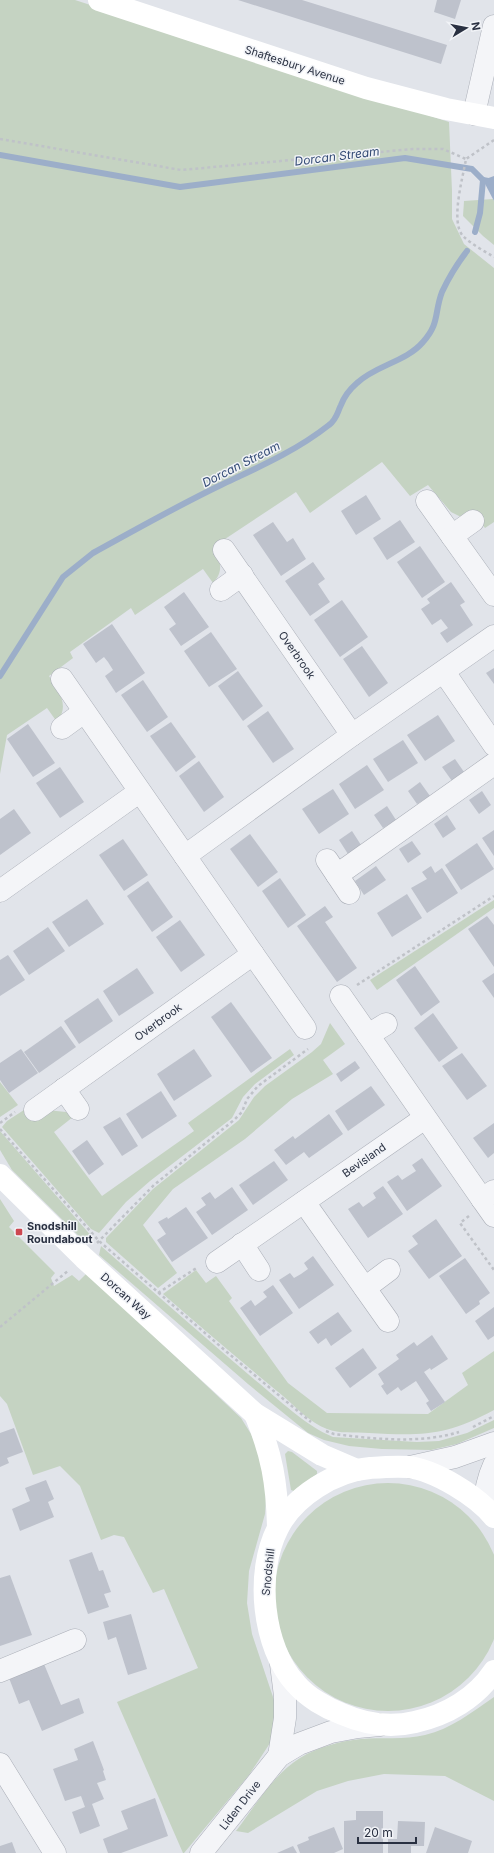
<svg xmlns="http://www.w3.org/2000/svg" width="494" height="1853" font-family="Inter,sans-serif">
<rect width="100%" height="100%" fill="#e1e4ea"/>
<g fill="#c5d3c2">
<path d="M0 0H75L449 122 452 191V219L464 244 494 268V522L485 528 474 514 461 517 451 512 428 485 410 496 382 462 310 513 296 492 216 545C219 560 225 571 213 583L203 569 135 615 131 608 70 652 73 658 49 676C59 692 70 705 57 722L47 708 7 735 0 774Z"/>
<path d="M493 199 494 201V245L483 236 463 216 464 201Z"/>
<path d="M494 900V908L377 990 370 980Z"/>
<path d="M330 1023 345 1044 323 1060 333 1074 292 1099 245 1139 173 1189 143 1225 177 1273 158 1288 106 1242V1238L153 1189 239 1120 254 1097 265 1086 312 1052 321 1044Z"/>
<path d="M290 1049 294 1055 255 1084 243 1097 232 1118 150 1181 126 1202 99 1233 91 1229 2 1127 7 1121 27 1108 66 1112 73 1117 54 1132 102 1196 194 1131 188 1123Z"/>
<path d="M0 1082 18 1105 0 1117Z"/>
<path d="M0 1131 93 1238 87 1244 12 1170 0 1150Z"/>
<path d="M0 1199 14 1221 9 1227 55 1273 51 1278 54 1286 72 1275 79 1281 87 1273 241 1418 251 1434 260 1454 267 1484 265 1514 249 1571 247 1603 252 1634 275 1703 274 1737 249 1775 184 1853H183L117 1702 198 1668 164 1589 153 1593 124 1537 114 1535 101 1540 80 1486 60 1466 33 1475 7 1404 0 1396Z"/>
<path d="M101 1246C152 1291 203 1336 255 1380 280 1400 304 1425 333 1437L417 1442 439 1441 467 1433 494 1420V1428L457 1444 431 1450 382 1449 349 1446 324 1440 308 1433 248 1384 99 1255Z"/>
<path d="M196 1270 206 1283 216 1276 232 1298 229 1301 288 1383 327 1413 428 1414 468 1385 462 1373 494 1351V1410C446 1436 422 1436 369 1433 355 1432 339 1434 327 1429 310 1423 296 1407 283 1396 243 1363 203 1329 163 1294Z"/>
<path d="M288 1451 292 1452 317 1471V1474L294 1491 291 1490 285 1454Z"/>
<circle cx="388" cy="1597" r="114"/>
<path d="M494 1697V1801L445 1776 384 1774 348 1781 317 1791 248 1833 236 1831C255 1806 273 1775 300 1758 318 1747 340 1741 361 1739 382 1737 404 1740 425 1735 451 1729 472 1712 494 1697Z"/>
</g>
<path fill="#9caec9" d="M494 176V201L483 180Z"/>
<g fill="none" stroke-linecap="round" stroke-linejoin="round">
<g stroke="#9caec9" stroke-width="6">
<path d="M0 155 180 187 405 158 472 169 483 180"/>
<path d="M475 232 480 213 483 180 494 182"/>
<path d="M0 676 63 577 93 553C135 530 177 506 221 485 259 467 296 451 329 425 337 419 337 413 341 405 344 397 350 389 357 383 376 365 406 362 423 342 440 323 434 313 442 292 449 277 457 264 467 251"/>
</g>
</g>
<g fill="#bec2cc">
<path d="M238 0H302L447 45 441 64Z"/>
<path d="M437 0H461L455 19 434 12Z"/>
<path d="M366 495 381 519 356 535 341 511Z"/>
<path d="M400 520 415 542 387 560 373 538Z"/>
<path d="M273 522 287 542 293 538 306 559 281 576 253 535Z"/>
<path d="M420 546 445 582 422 598 397 562Z"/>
<path d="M313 562 325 579 318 584 330 602 310 616 285 581Z"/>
<path d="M451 582 465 602 460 605 473 625 447 643 440 633 448 628 441 619 432 625 421 609 430 603 427 599Z"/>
<path d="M184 592 209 627 181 646 169 629 176 624 164 607Z"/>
<path d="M342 600 368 637 340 657 314 620Z"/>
<path d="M112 624 145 673 116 693 105 676 113 670 108 662 104 657 96 663 83 644Z"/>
<path d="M211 632 237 669 209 687 184 651Z"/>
<path d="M362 646 388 683 369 697 343 659Z"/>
<path d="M494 668V684L486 673Z"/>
<path d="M238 671 263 706 243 721 218 686Z"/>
<path d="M143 680 168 717 147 732 121 695Z"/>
<path d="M268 711 294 749 273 763 247 726Z"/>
<path d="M438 715 455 741 425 761 407 735Z"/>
<path d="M171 722 196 757 176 772 150 736Z"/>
<path d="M28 724 55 763 33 777 7 739Z"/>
<path d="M403 740 418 763 388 782 373 759Z"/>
<path d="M455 759 464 772 452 781 442 767Z"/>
<path d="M199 761 224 797 204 812 179 776Z"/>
<path d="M367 765 384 790 355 809 339 784Z"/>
<path d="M60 767 84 802 60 818 36 783Z"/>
<path d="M420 782 430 796 417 804 408 791Z"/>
<path d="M333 789 349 814 319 834 302 809Z"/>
<path d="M482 791 491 805 479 814 469 800Z"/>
<path d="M387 806 396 820 383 828 374 815Z"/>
<path d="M14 809 31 833 0 855V819Z"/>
<path d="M447 815 456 829 443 838 434 824Z"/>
<path d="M494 830V856L482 838Z"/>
<path d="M352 831 361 845 348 854 339 840Z"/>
<path d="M250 834 278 872 258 887 230 849Z"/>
<path d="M123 839 148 875 124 891 99 855Z"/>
<path d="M412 841 421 854 408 863 399 849Z"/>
<path d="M477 843 494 869 461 890 445 865Z"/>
<path d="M376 866 386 880 364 895 355 881Z"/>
<path d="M431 866 435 873 442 868 458 893 427 913 411 888 427 879 422 872Z"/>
<path d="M280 878 306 915 288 928 262 891Z"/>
<path d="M148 881 173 917 152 932 127 896Z"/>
<path d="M407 894 422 918 392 937 377 913Z"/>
<path d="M87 899 104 924 69 947 52 922Z"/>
<path d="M325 906 333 917 325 922 357 968 337 982 297 926Z"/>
<path d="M487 916 494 925V967L468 929Z"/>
<path d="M180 920 205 955 181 972 156 937Z"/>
<path d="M48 927 65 951 29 975 13 951Z"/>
<path d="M8 955 25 980 0 996V960Z"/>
<path d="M415 966 440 1002 421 1016 396 980Z"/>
<path d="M137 968 154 993 119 1016 103 991Z"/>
<path d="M494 973V998L482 981Z"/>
<path d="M98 998 113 1021 79 1044 64 1021Z"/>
<path d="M231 1002 272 1058 251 1073 211 1017Z"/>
<path d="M433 1013 458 1048 439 1062 414 1028Z"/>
<path d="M61 1026 76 1047 39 1073 24 1052Z"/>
<path d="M21 1049 38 1073 9 1093 0 1080V1063Z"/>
<path d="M194 1049 212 1076 174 1101 157 1074Z"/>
<path d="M462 1053 487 1086 467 1100 442 1066Z"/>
<path d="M355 1061 360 1068 341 1082 336 1074Z"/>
<path d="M371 1086 385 1105 348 1131 335 1111Z"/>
<path d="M161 1091 177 1116 142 1139 126 1114Z"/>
<path d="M329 1114 343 1134 309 1158 304 1152 286 1165 274 1150 293 1136 295 1139Z"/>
<path d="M120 1117 138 1146 122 1156 103 1127Z"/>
<path d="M494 1123V1153L488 1158 473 1138Z"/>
<path d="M87 1140 104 1164 89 1175 72 1151Z"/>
<path d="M422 1158 442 1186 407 1211 387 1182 398 1175 402 1180 416 1171 412 1165Z"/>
<path d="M274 1161 288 1180 253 1205 239 1185Z"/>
<path d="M383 1186 403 1214 368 1238 348 1209 359 1202 363 1207 376 1198 373 1193Z"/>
<path d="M232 1187 248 1210 212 1235 196 1212 206 1205 201 1198 210 1192 215 1199Z"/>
<path d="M186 1207 208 1238 172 1262 157 1240 166 1234 158 1222 167 1217 168 1219Z"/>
<path d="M436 1219 462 1256 429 1279 408 1251 418 1244 412 1236Z"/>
<path d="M313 1256 334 1285 299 1309 279 1280 290 1273 294 1278 301 1274 308 1269 304 1263Z"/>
<path d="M465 1258 490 1293 479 1301 480 1304 466 1314 439 1276Z"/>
<path d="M273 1285 293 1313 260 1336 240 1308 251 1300 255 1306 267 1297 263 1292Z"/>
<path d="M494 1307V1336L488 1340 475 1321Z"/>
<path d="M338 1312 352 1331 331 1346 326 1338 318 1344 309 1332Z"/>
<path d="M432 1335 448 1359 431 1370 430 1368 424 1372 445 1402 431 1411 426 1403 429 1401 416 1381 401 1391 398 1387 387 1395 381 1386 384 1384 378 1374 399 1359 396 1355 414 1342 417 1346Z"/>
<path d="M363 1348 377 1368 350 1388 335 1368Z"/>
<path d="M14 1428 23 1452 7 1458 9 1463 0 1467V1433Z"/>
<path d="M46 1480 54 1499 48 1502 54 1517 20 1531 12 1509 30 1501 25 1488Z"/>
<path d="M92 1552 99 1571 103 1570 111 1592 104 1594 109 1607 88 1614 69 1560Z"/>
<path d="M10 1575 32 1635 0 1646V1578Z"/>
<path d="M131 1614 147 1669 128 1675 116 1637 108 1640 103 1622Z"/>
<path d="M44 1664 61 1705 79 1698 84 1713 42 1731 29 1700 19 1704 9 1678Z"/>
<path d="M93 1741 104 1770 103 1771 106 1780 97 1783 104 1799 92 1804 100 1826 80 1834 72 1812 85 1807 81 1796 65 1801 53 1769 78 1760 74 1749Z"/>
<path d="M155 1798 168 1836 121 1853H108L103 1839 128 1829 121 1811Z"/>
<path d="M356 1811H383V1853H344V1821L356 1820Z"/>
<path d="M398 1821 425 1822 424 1846H411V1853H388V1839H397Z"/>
<path d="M334 1827 343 1849 334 1853H300L297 1845 309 1840 308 1837Z"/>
<path d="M435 1827 472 1841 468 1853H426Z"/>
<path d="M12 1842 16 1853H0V1846Z"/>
<path d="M293 1846 297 1853H277Z"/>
</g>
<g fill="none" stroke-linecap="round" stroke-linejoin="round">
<g stroke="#aaaeb7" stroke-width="23">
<g id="street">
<path d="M474 114 494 26"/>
<path d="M427 501 494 595"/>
<path d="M452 536 473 521"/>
<path d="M224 550 352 735"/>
<path d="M221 590 242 575"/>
<path d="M444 672 494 745"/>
<path d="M62 728 84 712"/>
<path d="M185 856 352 735 494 636"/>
<path d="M327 860 349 893"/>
<path d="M337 875 494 764"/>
<path d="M0 891 139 792"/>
<path d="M253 954 305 1028"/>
<path d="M341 996 482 1199"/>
<path d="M368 1035 386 1024"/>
<path d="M64 1089 78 1109"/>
<path d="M35 1110 253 954 62 679"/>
<path d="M494 1191 482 1199 494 1216"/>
<path d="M304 1202 388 1321"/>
<path d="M242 1244 259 1270"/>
<path d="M217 1262 425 1118"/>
<path d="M365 1288 389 1270"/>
<path d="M410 1467 455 1457 494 1443"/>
<path d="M485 1506C485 1491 488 1478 494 1465"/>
<path d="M0 1671 75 1640"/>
<path d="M279 1756 285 1718V1696L281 1664"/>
<path d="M0 1764 55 1853"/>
<path d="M201 1853 279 1756 299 1744 331 1732 358 1727 380 1725"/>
</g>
</g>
<g stroke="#bfc2c8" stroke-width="2.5" stroke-dasharray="3 3" stroke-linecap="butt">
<path d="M0 139 181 170 413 149H443L466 159"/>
<path d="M494 140 466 159C463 177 450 222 463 236 471 244 484 251 494 257"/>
<path d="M357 985 494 896"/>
<path d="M0 1123 15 1112"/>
<path d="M0 1129 99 1241 228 1353 311 1422"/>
<path d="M469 1216 460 1223 494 1270"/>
<path d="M97 1243 154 1185 234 1120 242 1112 247 1099 258 1086 308 1049"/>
<path d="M158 1293 198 1267"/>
<path d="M0 1327 69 1270"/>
<path d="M473 1427 494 1416"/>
<path d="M326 1431 334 1434C374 1439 420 1444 459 1432"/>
</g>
<use href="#street" stroke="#f4f5f8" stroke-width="22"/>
<g stroke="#fff" stroke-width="22">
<path d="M99 0 366 88 446 109 494 118"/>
<path d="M0 1175 84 1258 255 1414 322 1455 357 1470"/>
<path d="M255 1414C272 1454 277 1484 278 1527"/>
<path d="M494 1517C477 1496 435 1470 408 1467 395 1466 383 1467 370 1468 335 1471 294 1496 278 1528 255 1572 262 1647 296 1684 307 1697 326 1708 342 1714 365 1724 390 1728 415 1722 447 1715 476 1698 494 1671"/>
</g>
</g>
<rect fill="#cd4750" stroke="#f1f3f7" stroke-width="1.5" x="15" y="1228" width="8" height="8" rx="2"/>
<g text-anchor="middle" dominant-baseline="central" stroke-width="3" stroke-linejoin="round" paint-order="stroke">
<g font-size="11" fill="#293041" stroke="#f1f3f7">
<text transform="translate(295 65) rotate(18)">Shaftesbury Avenue</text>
<text transform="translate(297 655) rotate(55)">Overbrook</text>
<text transform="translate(158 1022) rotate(-36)">Overbrook</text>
<text transform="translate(364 1160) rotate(-35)">Bevisland</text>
<text transform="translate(126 1296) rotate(42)">Dorcan Way</text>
<text transform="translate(268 1572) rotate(-84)">Snodshill</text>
<text transform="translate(240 1805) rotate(-52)">Liden Drive</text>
</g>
<g font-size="11" font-weight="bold" fill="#293041" stroke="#f1f3f7" text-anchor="start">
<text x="27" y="1226">Snodshill<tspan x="27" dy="13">Roundabout</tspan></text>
</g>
<g font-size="12" font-style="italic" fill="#334b75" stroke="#f1f3f7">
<text transform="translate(337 156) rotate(-7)">Dorcan Stream</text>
<text transform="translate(241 464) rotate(-27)">Dorcan Stream</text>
</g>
</g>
<g transform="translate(466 28) rotate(80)" stroke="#f1f3f7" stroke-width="3" paint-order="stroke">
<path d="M0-3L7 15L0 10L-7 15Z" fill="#293041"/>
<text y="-6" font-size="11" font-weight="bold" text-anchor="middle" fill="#293041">N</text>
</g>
<path d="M358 1837v6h58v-6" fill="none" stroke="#293041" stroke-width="2"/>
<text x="364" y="1837" font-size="12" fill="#293041" stroke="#f1f3f7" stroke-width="3" paint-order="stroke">20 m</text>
</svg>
